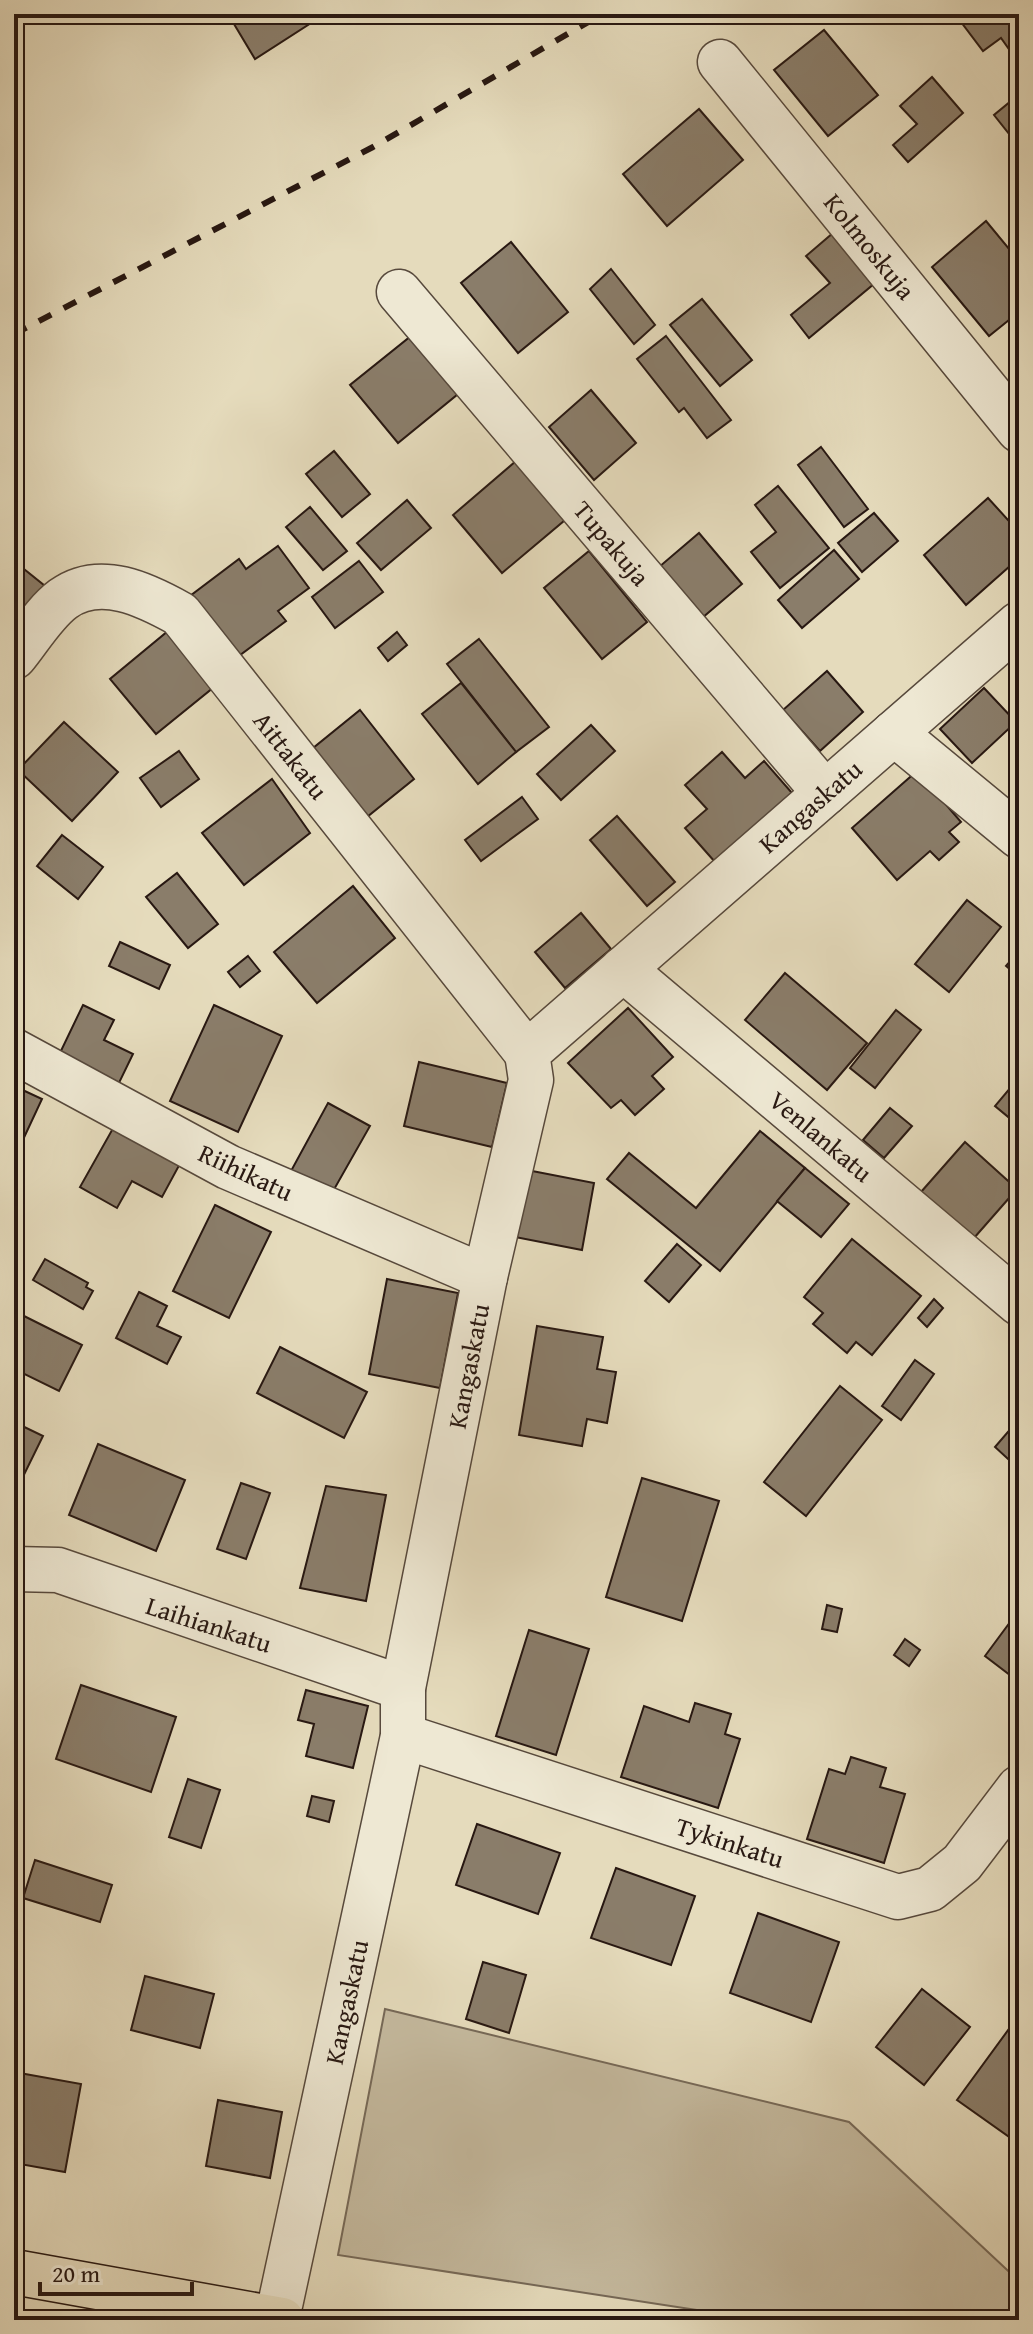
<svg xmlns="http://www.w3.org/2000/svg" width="1033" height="2334" font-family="'Gentium Book Plus',serif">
<rect width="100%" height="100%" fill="#e5dbbc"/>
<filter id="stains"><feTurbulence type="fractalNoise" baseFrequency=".0025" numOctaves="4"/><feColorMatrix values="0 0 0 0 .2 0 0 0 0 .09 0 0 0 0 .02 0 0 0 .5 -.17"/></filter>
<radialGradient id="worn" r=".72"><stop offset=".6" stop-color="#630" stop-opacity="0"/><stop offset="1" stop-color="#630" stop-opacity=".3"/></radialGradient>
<path fill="#c5ba9f" stroke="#766958" stroke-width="2" d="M385 2009 849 2122 1019 2281V2320H762L338 2255Z"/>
<g fill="#8a7d6a" stroke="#281812" stroke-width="2">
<path d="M228 14H325L255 59Z"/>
<path d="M955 14H1019V51L1013 55 1001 38 983 51Z"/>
<path d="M824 30 878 95 828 136 774 70Z"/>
<path d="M932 77 963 113 908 162 893 145 917 124 900 106Z"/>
<path d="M1011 101 1019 111V128L1010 135 994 115Z"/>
<path d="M699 109 743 160 667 226 623 174Z"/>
<path d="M986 221 1019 261V312L989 336 932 267Z"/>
<path d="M833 233 875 283 809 338 791 315 830 283 806 256Z"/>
<path d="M511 242 568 312 518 353 461 283Z"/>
<path d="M611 269 655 325 634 344 590 289Z"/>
<path d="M702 299 752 360 720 386 670 325Z"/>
<path d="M411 336 458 394 398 443 350 385Z"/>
<path d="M666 336 731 420 707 438 684 408 679 412 637 359Z"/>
<path d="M591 390 636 443 594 480 549 427Z"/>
<path d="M821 447 868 509 844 527 798 465Z"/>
<path d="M334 451 370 494 342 517 306 474Z"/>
<path d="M516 461 565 520 502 573 453 515Z"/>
<path d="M778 486 829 548 780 588 751 552 776 532 755 505Z"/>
<path d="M988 498 1019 532V558L966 605 924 555Z"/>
<path d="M407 500 431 528 381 570 357 543Z"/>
<path d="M310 507 347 551 323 570 286 527Z"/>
<path d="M874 513 898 541 862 572 838 543Z"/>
<path d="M699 533 742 584 702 618 659 567Z"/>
<path d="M278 546 309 588 278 611 286 621 232 661 186 599 239 559 246 569Z"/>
<path d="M834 550 859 579 802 628 778 600Z"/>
<path d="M589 551 647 622 602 659 544 588Z"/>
<path d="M14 561 45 586 14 624Z"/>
<path d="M359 561 383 592 335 628 312 597Z"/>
<path d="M168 631 214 687 156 734 110 679Z"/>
<path d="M397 632 407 645 388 661 378 648Z"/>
<path d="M479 639 549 727 516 752 447 664Z"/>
<path d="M827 671 863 712 820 751 783 710Z"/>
<path d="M461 683 516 752 478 784 422 714Z"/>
<path d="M984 688 1016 722 972 763 940 729Z"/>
<path d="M360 710 414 779 362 821 307 753Z"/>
<path d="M64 722 118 772 72 821 18 770Z"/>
<path d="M591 725 615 751 561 800 537 774Z"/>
<path d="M179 751 199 779 161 807 140 778Z"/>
<path d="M722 752 745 778 764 761 792 793 715 862 685 828 707 809 685 785Z"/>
<path d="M917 771 961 822 949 832 959 842 939 860 930 851 897 880 852 828Z"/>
<path d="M272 779 310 833 244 885 202 833Z"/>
<path d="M522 797 538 819 481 861 465 840Z"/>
<path d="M617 816 675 882 647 906 590 840Z"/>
<path d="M62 835 103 867 78 899 37 866Z"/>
<path d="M177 873 218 924 188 948 146 897Z"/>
<path d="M353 886 395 938 317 1003 274 952Z"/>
<path d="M967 900 1001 927 949 992 915 964Z"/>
<path d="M581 913 611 949 565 988 535 952Z"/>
<path d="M120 942 170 965 159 989 109 966Z"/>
<path d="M1019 951V977L1006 966Z"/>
<path d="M248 956 260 971 240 987 228 972Z"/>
<path d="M785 973 867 1043 827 1090 745 1020Z"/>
<path d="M83 1005 114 1020 104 1040 133 1054 117 1087 58 1057Z"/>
<path d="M214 1005 282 1036 238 1132 170 1101Z"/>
<path d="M628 1008 673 1057 652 1076 664 1089 635 1115 621 1100 611 1108 568 1063Z"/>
<path d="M896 1010 921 1030 875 1088 850 1068Z"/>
<path d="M419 1062 507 1083 492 1147 404 1126Z"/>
<path d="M1016 1081 1019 1083V1126L995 1106Z"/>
<path d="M14 1086 42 1099 14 1159Z"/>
<path d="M328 1103 370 1126 332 1193 291 1171Z"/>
<path d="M890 1108 912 1126 884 1158 863 1140Z"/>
<path d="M116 1123 182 1160 162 1197 132 1181 117 1208 80 1187Z"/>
<path d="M760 1131 805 1168 720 1271 607 1179 629 1153 696 1208Z"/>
<path d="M965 1142 1017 1189 974 1238 921 1192Z"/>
<path d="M805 1168 849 1204 821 1237 777 1201Z"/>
<path d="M527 1170 594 1183 582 1250 515 1237Z"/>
<path d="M215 1205 271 1232 229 1318 173 1291Z"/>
<path d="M852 1239 921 1296 872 1355 856 1342 847 1353 813 1324 823 1313 804 1297Z"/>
<path d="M677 1244 701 1265 669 1302 645 1281Z"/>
<path d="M45 1259 88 1283 86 1287 93 1291 83 1309 33 1280Z"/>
<path d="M387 1279 458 1293 440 1388 369 1374Z"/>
<path d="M139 1292 167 1306 157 1326 181 1337 167 1364 116 1338Z"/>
<path d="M934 1299 943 1308 927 1327 918 1318Z"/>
<path d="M22 1315 82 1345 59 1391 14 1369V1331Z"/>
<path d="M537 1326 603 1337 597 1369 616 1372 607 1423 587 1419 582 1446 519 1435Z"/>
<path d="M280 1347 367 1392 344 1438 257 1393Z"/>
<path d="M915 1360 934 1374 901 1420 882 1406Z"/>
<path d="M840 1386 882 1420 806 1516 764 1482Z"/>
<path d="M1019 1419V1469L995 1447Z"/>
<path d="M14 1422 43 1436 14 1495Z"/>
<path d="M98 1444 185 1480 156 1551 69 1515Z"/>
<path d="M642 1478 719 1501 682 1621 606 1597Z"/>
<path d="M241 1483 270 1493 246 1559 217 1549Z"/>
<path d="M326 1486 386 1495 366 1601 300 1588Z"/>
<path d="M827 1605 842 1609 837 1632 822 1629Z"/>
<path d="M1019 1610V1682L985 1656Z"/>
<path d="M529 1630 589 1649 556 1755 496 1736Z"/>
<path d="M905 1639 920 1650 909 1666 894 1655Z"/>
<path d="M81 1685 176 1717 151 1792 56 1759Z"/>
<path d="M306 1690 368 1706 353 1768 306 1756 314 1724 298 1720Z"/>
<path d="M695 1703 731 1714 725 1734 740 1739 718 1808 621 1777 644 1706 689 1722Z"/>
<path d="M851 1757 886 1768 880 1787 905 1794 884 1863 807 1839 829 1769 845 1774Z"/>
<path d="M188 1779 220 1790 201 1848 169 1837Z"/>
<path d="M312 1796 334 1801 329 1822 307 1816Z"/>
<path d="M477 1824 560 1853 538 1914 456 1885Z"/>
<path d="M35 1860 112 1885 100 1922 23 1898Z"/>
<path d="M616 1868 695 1896 671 1965 591 1938Z"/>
<path d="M758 1913 839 1942 811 2022 730 1993Z"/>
<path d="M483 1962 526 1975 509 2033 466 2019Z"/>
<path d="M145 1976 214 1994 200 2048 131 2030Z"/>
<path d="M922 1989 970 2027 924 2085 876 2047Z"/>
<path d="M1014 2022 1019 2026V2144L957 2100Z"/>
<path d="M14 2072 81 2084 65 2172 14 2163Z"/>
<path d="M218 2100 282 2112 270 2178 206 2166Z"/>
</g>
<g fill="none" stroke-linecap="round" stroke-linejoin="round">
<g stroke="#57493c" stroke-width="47">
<g id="minor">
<path d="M720 62 1019 430"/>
<path d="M399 292 825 793"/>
<path d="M14 657C29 639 44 613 63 599 100 572 146 595 180 614L527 1053"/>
<path d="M894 733 1019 836"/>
<path d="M623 969 1019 1303"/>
<path d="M14 1051 228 1167 485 1277"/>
<path d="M14 1569 58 1570 403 1688"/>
<path d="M403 1736 898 1897 930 1889 962 1863 1019 1788"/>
<path d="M277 2319 403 1736V1688L485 1277 531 1080 527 1053 1019 624"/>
</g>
</g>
<g stroke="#281812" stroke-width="47">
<path id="major" d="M14 2272 282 2320"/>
</g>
<use href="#minor" stroke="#eee8d3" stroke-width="44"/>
<use href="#major" stroke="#e5dbbc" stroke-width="44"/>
<path stroke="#281812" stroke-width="6" stroke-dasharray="14 14" stroke-linecap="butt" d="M14 334 373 147 602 14"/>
</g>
<g text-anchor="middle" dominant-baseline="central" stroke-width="6" stroke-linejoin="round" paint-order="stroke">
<g font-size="26" fill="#281812" stroke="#eee8d3">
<text transform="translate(870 246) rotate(51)">Kolmoskuja</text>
<text transform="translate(612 543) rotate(50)">Tupakuja</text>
<text transform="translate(291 755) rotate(52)">Aittakatu</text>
<text transform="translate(810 806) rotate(-41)">Kangaskatu</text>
<text transform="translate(821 1136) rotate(40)">Venlankatu</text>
<text transform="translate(246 1172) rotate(25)">Riihikatu</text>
<text transform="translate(468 1366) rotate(-79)">Kangaskatu</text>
<text transform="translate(209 1624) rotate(18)">Laihiankatu</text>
<text transform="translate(730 1842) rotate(18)">Tykinkatu</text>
<text transform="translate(346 2002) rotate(-78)">Kangaskatu</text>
</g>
</g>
<rect width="1033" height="2334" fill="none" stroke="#e5dbbc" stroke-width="48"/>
<rect x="16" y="16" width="1001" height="2302" fill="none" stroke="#281812" stroke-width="4"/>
<rect x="24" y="24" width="985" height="2286" fill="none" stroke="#281812" stroke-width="2"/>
<path d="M40 2282v12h152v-12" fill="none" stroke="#281812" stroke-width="4"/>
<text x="52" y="2282" font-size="24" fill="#281812" stroke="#eee8d3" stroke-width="6" paint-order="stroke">20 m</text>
<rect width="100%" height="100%" filter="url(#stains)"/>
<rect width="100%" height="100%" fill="url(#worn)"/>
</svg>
